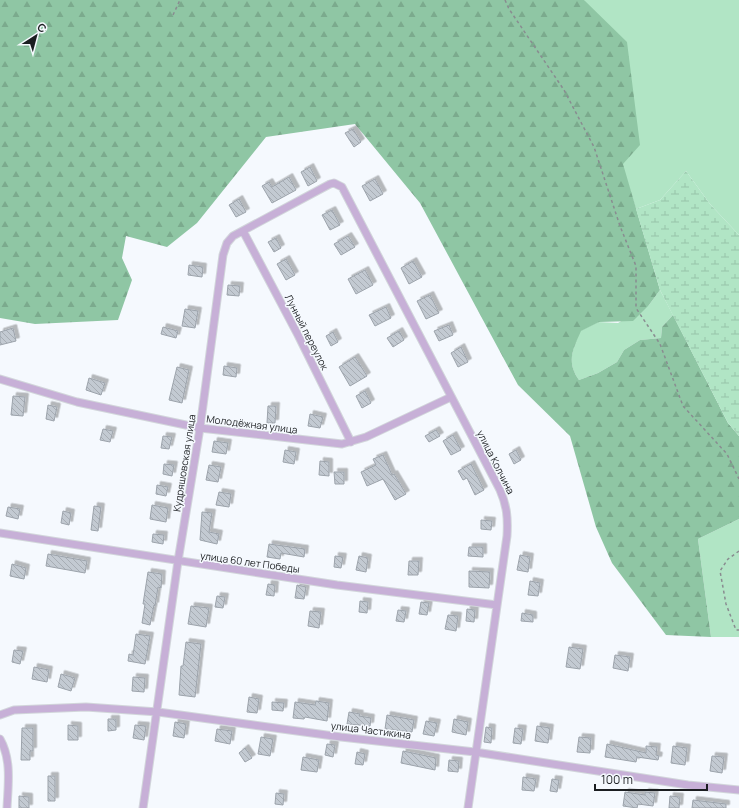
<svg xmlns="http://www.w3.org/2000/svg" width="739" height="808" font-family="Manrope,sans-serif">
	<defs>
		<pattern id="forest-firs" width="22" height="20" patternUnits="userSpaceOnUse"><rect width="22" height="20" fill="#8fc6a4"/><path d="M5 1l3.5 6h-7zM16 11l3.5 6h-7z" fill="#7baa8d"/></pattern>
		<pattern id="wetland-marsh" width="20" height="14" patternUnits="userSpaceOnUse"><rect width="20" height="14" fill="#b1e5c5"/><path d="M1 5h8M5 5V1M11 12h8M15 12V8" fill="none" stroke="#98c4a9"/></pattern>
		<pattern id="building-back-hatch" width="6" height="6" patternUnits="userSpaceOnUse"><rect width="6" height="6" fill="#c3cad2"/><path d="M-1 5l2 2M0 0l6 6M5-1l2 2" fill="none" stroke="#a7adb4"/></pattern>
		<filter id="shadow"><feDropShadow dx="3.5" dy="-3.5" stdDeviation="0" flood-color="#0004"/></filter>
	</defs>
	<rect width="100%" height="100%" fill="#f5f9fe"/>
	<path fill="#b1e5c5" d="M584 0H739V235L710 204 686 171 660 200 636 209 622 164Z
		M660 290 673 315 662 327 661 338 640 340 624 350 617 362 598 373 579 380C566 362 573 349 580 331L598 322 618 323 649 305Z
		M739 519V637H711L698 539Z"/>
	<path fill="url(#forest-firs)" d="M0 0H584L627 42 640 145 623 164 660 290 649 305 633 321 599 322 581 331C573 349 566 362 579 380L598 373 617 362 624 350 640 340 661 338 662 327 673 315 728 423 739 436V519L698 539 711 637 666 635 612 563 596 527 570 436 518 385 420 203 355 124 266 137 197 223 167 247 126 236 122 258 132 280 118 320 35 324 0 318Z"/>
	<path fill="url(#wetland-marsh)" d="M686 171 710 204 739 235V436L728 423 660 290 636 209 660 200Z"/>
	<path fill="url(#building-back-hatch)" stroke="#9ca3ab" filter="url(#shadow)" d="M353 129 361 142 354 147 345 133Z
		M310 167 317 181 308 186 301 172Z
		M289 177 296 190 272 203 262 186 269 182 272 187Z
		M375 179 383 194 370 201 362 186Z
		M239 199 246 212 236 217 229 205Z
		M332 210 340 225 330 230 322 215Z
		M348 236 355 247 341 255 334 244Z
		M276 238 281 248 274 252 268 242Z
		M286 259 295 275 286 280 277 264Z
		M413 261 422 277 409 284 401 268Z
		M189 265 203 267 202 277 188 275Z
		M365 270 373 285 356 294 348 279Z
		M228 285 240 286 239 296 227 295Z
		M430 295 439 313 426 319 417 301Z
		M386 307 391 318 375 326 369 315Z
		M185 309 198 311 195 328 182 326Z
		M449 325 453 335 439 341 434 331Z
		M163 327 178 331 176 338 161 334Z
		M13 328 16 341 0 345V332Z
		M399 331 404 340 393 347 387 338Z
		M333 332 338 342 331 346 326 336Z
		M461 347 468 362 458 367 451 353Z
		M355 357 367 376 350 386 339 367Z
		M224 366 237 368 236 377 223 375Z
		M177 367 189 370 182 403 169 400Z
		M89 378 105 383 101 395 86 390Z
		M365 391 371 403 362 408 356 396Z
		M13 396 25 397 23 416 11 415Z
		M48 405 57 407 54 421 46 419Z
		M268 406H276L275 423H267Z
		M310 414 323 417 320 428 308 426Z
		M103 429 113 431 110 442 100 440Z
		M436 430 440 436 429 442 425 436Z
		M453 435 461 450 451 455 443 441Z
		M163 436 172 437 169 449 161 448Z
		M214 441 228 443 226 454 212 452Z
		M285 450 296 452 294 464 283 462Z
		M516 450 521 460 514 464 509 454Z
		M383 455 392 475 394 474 406 494 395 500 383 479 367 486 361 472 376 465 373 459Z
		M320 461 329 462V476L319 475Z
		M164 464 174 465 172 476 163 474Z
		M471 464 484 490 475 495 467 478 463 480 458 471Z
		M209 465 221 467 218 482 206 480Z
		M334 472H344V484H335Z
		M157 485 168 487 166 496 156 494Z
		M219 492 231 494 229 507 216 505Z
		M152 505 168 508 166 522 150 519Z
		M94 506 101 507 98 531 91 530Z
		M8 507 20 509 18 519 6 516Z
		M63 511 71 513 69 525 61 523Z
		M202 512 212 513 209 532 219 534 217 544 200 540Z
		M481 520 492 521 491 530 481 529Z
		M153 534 164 535 163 544 152 542Z
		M269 544 305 549 304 557 281 553 280 559 267 557Z
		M469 547H483V557L468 556Z
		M48 554 87 561 85 573 46 566Z
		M520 555 530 557 528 572 517 570Z
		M335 556 343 557 341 568 334 567Z
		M359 556 368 558 366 572 356 570Z
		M409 561H419L418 575H408Z
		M12 564 26 568 24 579 10 576Z
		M469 571 490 572 489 588 469 587Z
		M148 572 162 574 161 588 158 587 155 606 154 605 150 625 142 623 145 604H143Z
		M530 581 540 583 538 596 528 595Z
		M268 584 275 585 274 596 266 595Z
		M297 585 306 587 304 599 295 598Z
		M217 596 225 597 223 608 215 607Z
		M360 601 368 602 367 613 359 612Z
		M421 602 429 603 427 615 419 614Z
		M191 606 209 608 206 627 188 624Z
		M467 609 475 610 474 622 466 621Z
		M398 610 406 611 404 622 396 621Z
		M310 611 321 612 319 628 308 626Z
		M522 613 533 615V622L521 621Z
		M448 615 458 616 456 631 445 629Z
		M136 634 150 636 145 664 128 661 129 654 133 655Z
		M186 642 201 644 195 697 179 695 181 666H183Z
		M569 647 583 649 580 669 566 667Z
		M14 650 23 651 20 664 12 662Z
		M615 655 630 657 628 671 613 668Z
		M34 667 49 670 47 682 32 679Z
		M61 674 75 678 71 691 58 687Z
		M133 677 145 678 144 692 132 691Z
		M249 697 259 699 257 713 247 712Z
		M316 701 329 703 327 721 305 717 304 719 293 718 295 702 315 705Z
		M272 702 284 703 283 711 272 710Z
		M349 712 360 714 359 716 371 718 370 726 347 724Z
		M387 715 414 720 412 732 385 729Z
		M108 719H116V730L108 731Z
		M454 719 468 722 466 735 452 732Z
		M426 721 437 723 434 736 423 734Z
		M175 722 186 724 184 738 173 736Z
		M68 725 78 726V740H68Z
		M135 725 146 726 144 740 133 738Z
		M537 726 550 728 548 743 535 741Z
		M486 727 492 728 491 743 484 742Z
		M22 728H33V751H30V760H21Z
		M515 728 523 729 521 744 513 743Z
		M217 729 232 731 230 744 215 741Z
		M261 737 273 739 270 756 258 754Z
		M579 737 591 738 590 753 577 752Z
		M327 744 335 745 333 757 325 755Z
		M607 744 646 753V746L657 747 656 755 659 756 658 760 637 757 636 762 605 757Z
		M673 746 687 748 685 765 671 763Z
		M245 748 252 758 245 762 239 753Z
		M403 751 436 758 435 770 401 763Z
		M357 752 365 754 363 765 355 764Z
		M712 756 724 757 722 773 710 771Z
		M303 757 319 760 317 772 301 770Z
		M449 760 459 761 458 772 448 771Z
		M48 776H55V801H48Z
		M523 777 536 779 534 791 522 790Z
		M552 779 559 780 557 792 550 791Z
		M625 792 645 795V792L655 793 653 806 638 804 637 808 623 806Z
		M276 793 284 794 283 805 275 804Z
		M19 796 29 797V808H19Z
		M670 796 680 797 679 808H669Z
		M693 800 726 804V808H692Z"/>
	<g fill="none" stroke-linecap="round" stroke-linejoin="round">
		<defs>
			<path id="minor" d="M243 231 298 335 351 442
				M0 379 77 402 200 428 342 444 366 437 451 397
				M0 533 337 585 497 605
				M0 715 14 710 86 707 158 712 341 737 475 752 688 785 739 790
				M0 739C12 760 8 785 7 808
				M143 808 178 561 200 428 223 255 227 243 233 236 330 184 334 183 342 187 500 490C507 506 508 518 507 536L468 808"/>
		</defs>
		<use href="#minor" stroke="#d2d6db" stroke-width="9"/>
		<path stroke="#898c90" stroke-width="1.5" stroke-dasharray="3 3" stroke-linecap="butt" d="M505 0 509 9 564 90 594 147 620 226 636 266V308L660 344 683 406 727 454 739 479
			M173 15 180 0
			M739 551 728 559 720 571 726 604 736 630H739"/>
		<use href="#minor" stroke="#c7b0d7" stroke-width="7"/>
	</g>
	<g text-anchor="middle" stroke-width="3" stroke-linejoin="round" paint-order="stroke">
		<g font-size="10" fill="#1b1e21" stroke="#f5f9fe">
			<text transform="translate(307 332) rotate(63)" y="4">Лунный переулок</text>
			<text transform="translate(252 424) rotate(7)" y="4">Молодёжная улица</text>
			<text transform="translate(496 462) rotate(63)" y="4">улица Колчина</text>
			<text transform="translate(184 463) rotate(-81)" y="4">Кудряшовская улица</text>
			<text transform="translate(250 562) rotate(8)" y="4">улица 60 лет Победы</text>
			<text transform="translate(371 730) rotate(7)" y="4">улица Частикина</text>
		</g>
	</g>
	<g transform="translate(36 36) rotate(36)" stroke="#f5f9fe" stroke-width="3" paint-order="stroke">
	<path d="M0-3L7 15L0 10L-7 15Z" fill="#1b1e21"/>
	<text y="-6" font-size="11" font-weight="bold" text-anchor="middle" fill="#1b1e21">С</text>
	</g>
	<path d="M595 784v6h112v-6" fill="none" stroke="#1b1e21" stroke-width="2"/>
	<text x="601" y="784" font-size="12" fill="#1b1e21" stroke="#f5f9fe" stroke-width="3" paint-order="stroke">100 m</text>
</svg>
